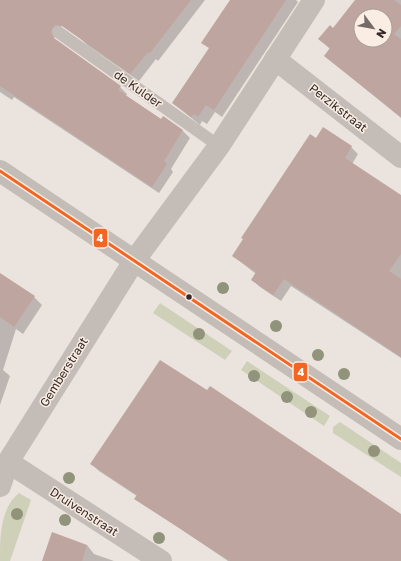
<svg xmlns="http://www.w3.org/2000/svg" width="401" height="561" font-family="'Golos Text',sans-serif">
	<rect width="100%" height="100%" fill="#ebe3de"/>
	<path fill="#ced0b8" d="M160 303 232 351 225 360 153 313Z
		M247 361 330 416 324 426 241 370Z
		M340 422 401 463V477L333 433V427Z
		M19 493 31 500 10 561H0C0 538 0 508 19 493Z"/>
	<path fill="#0003" fill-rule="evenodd" d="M0 0H79L24 83 120 87 127 94 126 96 162 120 164 117 183 131 190 138 171 169 173 172 159 193 14 97 12 100 0 92Z
		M109 0H205L158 61 156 59 139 81 87 45 79 37Z
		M242 0H296L298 2 222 117 215 112 207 124 202 121 200 125 173 103Z
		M357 0H401V118L325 56 330 49 319 39 334 29ZM361 16H385V40H361Z
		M316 139 351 147 358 154 352 164 401 196V358L291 286 281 301 260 287 252 280 256 274 233 256Z
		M0 274 34 297 42 305 23 334 16 329 3 370 10 376 0 405Z
		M92 464 401 516V561H228L185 532 158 510 99 471Z
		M87 545 94 554 114 561H43Z"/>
	<path fill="#bfa59f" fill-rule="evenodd" d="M0 0H191L150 53 148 52 130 74 62 26 55 25 51 31 54 38 121 86 118 90 161 119 163 116 183 130 164 161 167 164 152 187 0 86Z
		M230 0H286L214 110 206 105 198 117 194 114 191 117 172 103 209 48 201 43Z
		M355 0H394L401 5V26L394 34 401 39V117L324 56 330 48 318 39 330 25 333 28ZM361 16H385V40H361Z
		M323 127 352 146 345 158 401 195V254L389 271 401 279V357L284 279 273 295 251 280 256 272 232 256 243 239 241 238 310 134 316 138Z
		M0 273 35 296 14 327 0 317Z
		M160 360 207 390 210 386 401 514V561H230L134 499 137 495 90 464Z
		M52 532 87 545 82 561H42Z"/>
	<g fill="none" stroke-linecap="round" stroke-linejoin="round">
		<path stroke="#c4bcb7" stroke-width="12" d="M58 32 219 146"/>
		<path stroke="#c4bcb7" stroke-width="22" d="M275 59 401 157
			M8 462 161 561
			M0 486 8 462 134 261 219 146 314 0"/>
		<path stroke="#c4bcb7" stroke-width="22" d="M0 171 401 439"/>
		<defs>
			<path id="bus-1" d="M0 171 401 439"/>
		</defs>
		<use href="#bus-1" stroke="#f9ede4" stroke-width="6"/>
		<use href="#bus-1" stroke="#f26522" stroke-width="3"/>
	</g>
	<g fill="#91937a">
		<circle cx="223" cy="288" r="6"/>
		<circle cx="276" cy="326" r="6"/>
		<circle cx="199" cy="334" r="6"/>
		<circle cx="318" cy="355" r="6"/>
		<circle cx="344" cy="374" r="6"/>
		<circle cx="254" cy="376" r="6"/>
		<circle cx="287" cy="397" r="6"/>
		<circle cx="311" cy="412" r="6"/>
		<circle cx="374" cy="451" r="6"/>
		<circle cx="69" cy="478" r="6"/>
		<circle cx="17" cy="514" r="6"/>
		<circle cx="65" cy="520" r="6"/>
		<circle cx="159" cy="538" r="6"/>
	</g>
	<circle fill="#342926" stroke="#f9ede4" stroke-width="1.5" cx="189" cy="297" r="3.5"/>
	<g text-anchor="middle" stroke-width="3" stroke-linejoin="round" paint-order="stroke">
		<g font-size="12" fill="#342926" stroke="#f9ede4">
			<text transform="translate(138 89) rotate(35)" y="4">de Kulder</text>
			<text transform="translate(338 108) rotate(38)" y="4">Perzikstraat</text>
			<text transform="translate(64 372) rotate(-58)" y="4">Gemberstraat</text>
			<text transform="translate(84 512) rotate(33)" y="4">Druivenstraat</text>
		</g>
	</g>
	<g stroke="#f9ede4" stroke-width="1.5">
		<rect x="93" y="228" width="15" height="20" rx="4" fill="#f26522"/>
		<rect x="293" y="362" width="15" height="20" rx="4" fill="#f26522"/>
	</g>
	<g font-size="11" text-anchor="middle" font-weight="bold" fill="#fff">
		<text x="100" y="242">4</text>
		<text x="301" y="376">4</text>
	</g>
	<g transform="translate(373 28) rotate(122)"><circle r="19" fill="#f9ede4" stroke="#aa9f98"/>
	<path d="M0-3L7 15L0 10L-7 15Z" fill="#746a66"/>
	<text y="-6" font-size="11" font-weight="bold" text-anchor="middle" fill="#342926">N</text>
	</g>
</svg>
